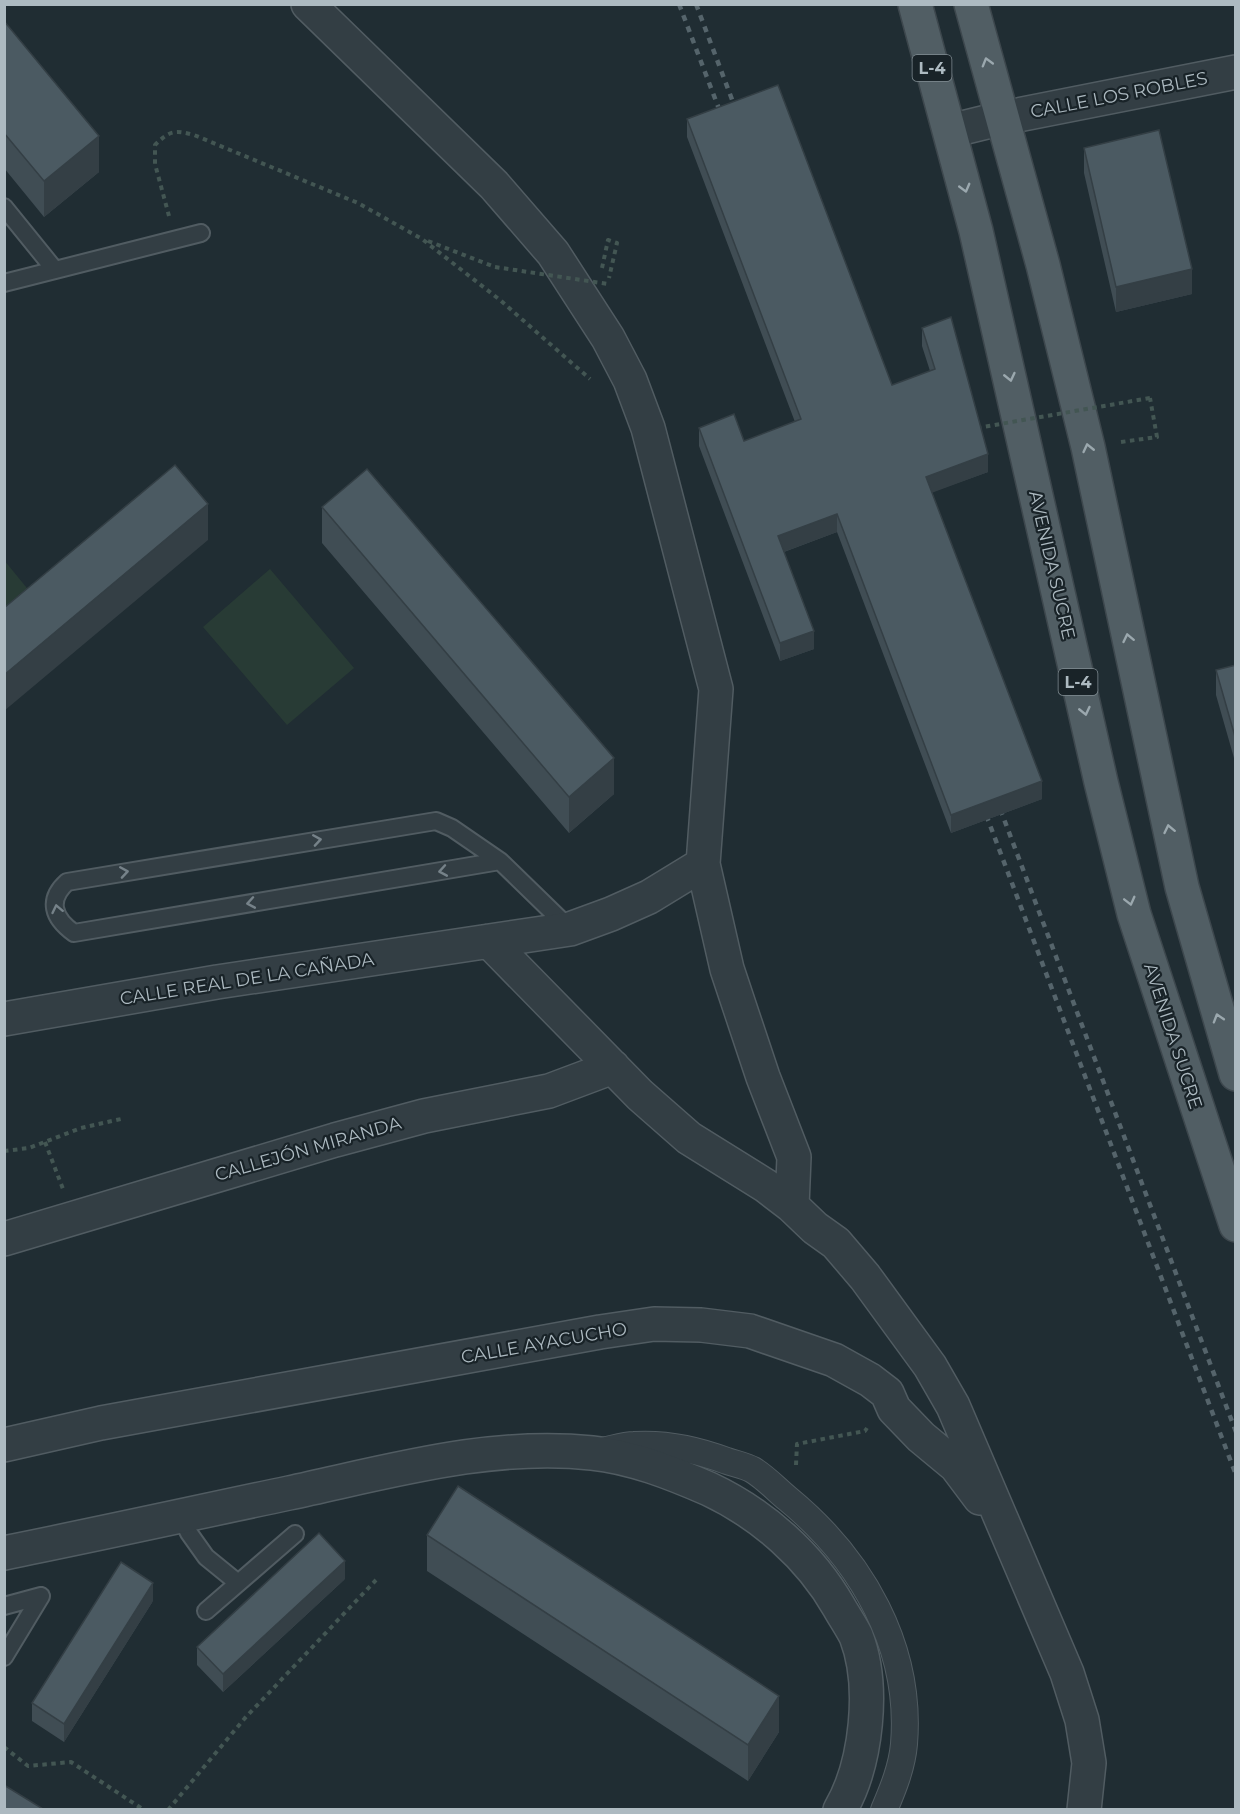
<svg xmlns="http://www.w3.org/2000/svg" width="1240" height="1814" font-family="Montserrat,sans-serif">
	<rect width="100%" height="100%" fill="#202d33"/>
	<path fill="#283b35" d="M4 560 40 604 4 633Z
		M270 569 354 668 287 725 203 627Z"/>
	<g fill="none" stroke-linecap="round" stroke-linejoin="round">
		<defs>
			<path id="service" d="M4 207 55 270
				M4 283 201 233
				M500 861 74 933C53 918 47 900 67 882L436 821 452 828 500 861 570 929
				M180 1515 189 1533 206 1557 238 1583
				M4 1606 41 1596
				M206 1611 295 1534
				M4 1657 41 1596"/>
			<path id="pedestrian" d="M602 1451C613 1449 623 1445 634 1445 665 1443 698 1450 727 1461 736 1464 746 1466 753 1470 766 1478 777 1490 788 1499 862 1560 912 1647 904 1744 902 1767 893 1789 884 1810"/>
			<path id="minor" d="M308 4 494 185 553 253 608 338 630 380 648 428 716 689 703 864 727 969 763 1077 794 1157 792 1206 815 1228 836 1243 865 1277 930 1366 953 1406 1067 1673 1082 1720 1089 1763 1084 1810
				M950 131 1003 118 1236 72
				M489 941 640 1095 689 1138 766 1186 792 1206
				M4 1019 217 982 570 929 611 914 649 897 703 864
				M4 1239 335 1140 424 1116 549 1091 613 1067
				M4 1445 101 1423 600 1332 654 1324 701 1325 750 1331 834 1360 870 1380 887 1393 894 1409 921 1437 956 1466 980 1498
				M4 1553C99 1534 194 1513 289 1493 388 1472 490 1442 592 1453 632 1457 672 1473 709 1489 762 1514 810 1556 839 1607 844 1616 851 1626 856 1636 875 1685 867 1764 840 1810"/>
			<path id="primary" d="M915 4 976 231 1101 782 1134 914 1236 1225
				M971 4 1043 265 1088 447 1182 887 1236 1074"/>
		</defs>
		<use href="#service" stroke="#515c62" stroke-width="20"/>
		<use href="#pedestrian" stroke="#515c62" stroke-width="28"/>
		<use href="#minor" stroke="#515c62" stroke-width="36"/>
		<use href="#primary" stroke="#3d474d" stroke-width="36"/>
		<path stroke="#435653" stroke-width="4" stroke-dasharray="4.5 4.5" stroke-linecap="butt" d="M169 216 155 164V145C170 130 175 130 194 135L358 203 422 239 500 300 590 379
			M428 241 495 267
			M602 268 608 240 617 243 609 278
			M1121 442 1157 437 1150 398
			M45 1142 63 1189
			M4 1151 29 1148 81 1128 121 1119
			M796 1465 797 1444 865 1431 867 1428
			M4 1747 28 1766 71 1762 144 1810
			M168 1810 245 1718 376 1580"/>
		<use href="#service" stroke="#333e44" stroke-width="16"/>
		<use href="#pedestrian" stroke="#333e44" stroke-width="26"/>
		<use href="#minor" stroke="#333e44" stroke-width="33"/>
		<use href="#primary" stroke="#515e64" stroke-width="33"/>
		<path stroke="#55646b" stroke-width="4.5" stroke-dasharray="6 6" stroke-linecap="butt" d="M679 4 724 122
			M696 4 739 118
			M996 798 1236 1432
			M982 804 1236 1475"/>
		<path stroke="#435653" stroke-width="4" stroke-dasharray="4.5 4.5" stroke-linecap="butt" d="M495 267 608 284
			M977 428 1150 398"/>
	</g>
	<path fill="#404d54" d="M4 21 99 172 44 217 4 168Z
		M687 119 892 385 930 371 922 346V328L988 472 932 492 1042 799 951 833 837 532 784 552 814 649 780 661 699 446V428L744 441 795 422 687 137Z
		M1084 148 1192 294 1116 312 1084 173Z
		M322 507 614 794 569 833 322 543Z
		M1236 665V765L1216 695V670Z
		M427 1535 779 1732 748 1781 427 1571Z
		M345 1579 223 1692 197 1665V1647Z
		M153 1601 64 1742 32 1721V1703Z"/>
	<path fill="#343f45" d="M99 136V172L44 217V181Z
		M1192 269V294L1116 312V287Z
		M988 454V472L926 495V477Z
		M208 504V540L4 711V675Z
		M837 514V532L778 554V536Z
		M814 631V649L780 661V643Z
		M614 758V794L569 833V797Z
		M1042 781V799L951 833V815Z
		M345 1561V1579L223 1692V1674Z
		M153 1583V1601L64 1742V1724Z
		M779 1696V1732L748 1781V1745Z"/>
	<path fill="#4b5a62" stroke="#343f45" stroke-width="1.5" d="M4 21 99 136 44 181 4 133Z
		M778 85 892 385 935 369 922 328 951 317 988 454 926 477 1042 781 951 815 837 514 778 536 814 631 780 643 699 428 734 414 744 441 801 419 687 119Z
		M1159 130 1192 269 1116 287 1084 148Z
		M175 465 208 504 4 675V608Z
		M367 469 614 758 569 797 322 507Z
		M1236 665V740L1216 670Z
		M458 1486 779 1696 748 1745 427 1535Z
		M319 1533 345 1561 223 1674 197 1647Z
		M121 1562 153 1583 64 1724 32 1703Z
		M4 1785 43 1809H4Z"/>
	<defs><path id="oneway-chevron" d="M-2-3.5L2.5 0L-2 3.5" fill="none" stroke-width="1.6" stroke-linecap="round" stroke-linejoin="round" transform="scale(1.5)"/></defs>
	<g stroke="#9ba8ae">
		<use href="#oneway-chevron" transform="translate(987 62) rotate(-106)"/>
		<use href="#oneway-chevron" transform="translate(965 188) rotate(75)"/>
		<use href="#oneway-chevron" transform="translate(1010 377) rotate(77)"/>
		<use href="#oneway-chevron" transform="translate(1088 448) rotate(-103)"/>
		<use href="#oneway-chevron" transform="translate(1128 638) rotate(-102)"/>
		<use href="#oneway-chevron" transform="translate(1085 711) rotate(77)"/>
		<use href="#oneway-chevron" transform="translate(1169 829) rotate(-102)"/>
		<use href="#oneway-chevron" transform="translate(1130 901) rotate(76)"/>
		<use href="#oneway-chevron" transform="translate(1218 1018) rotate(-107)"/>
	</g>
	<g stroke="#768289">
		<use href="#oneway-chevron" transform="translate(317 840) rotate(-9)"/>
		<use href="#oneway-chevron" transform="translate(443 871) rotate(170)"/>
		<use href="#oneway-chevron" transform="translate(124 872) rotate(-9)"/>
		<use href="#oneway-chevron" transform="translate(251 903) rotate(170)"/>
		<use href="#oneway-chevron" transform="translate(57 909) rotate(-102)"/>
	</g>
	<g text-anchor="middle" stroke-width="4.5" stroke-linejoin="round" paint-order="stroke">
		<g fill="#192328" stroke="#818d93" stroke-width="1.5">
			<rect x="912.5" y="55" width="39" height="26" rx="4.5"/>
			<rect x="1058.5" y="669" width="39" height="26" rx="4.5"/>
		</g>
		<g font-size="16" font-weight="bold" fill="#adbac1">
			<text x="932" y="74">L-4</text>
			<text x="1078" y="688">L-4</text>
		</g>
		<g font-size="18" fill="#adbac1" stroke="#192328">
			<text transform="translate(1119 95) rotate(-11)" y="6">CALLE LOS ROBLES</text>
			<text transform="translate(1052 565) rotate(77)" y="6">AVENIDA SUCRE</text>
			<text transform="translate(247 979) rotate(-9)" y="6">CALLE REAL DE LA CAÑADA</text>
			<text transform="translate(1173 1036) rotate(72)" y="6">AVENIDA SUCRE</text>
			<text transform="translate(308 1149) rotate(-16)" y="6">CALLEJÓN MIRANDA</text>
			<text transform="translate(544 1343) rotate(-10)" y="6">CALLE AYACUCHO</text>
		</g>
	</g>
	<rect width="1240" height="1814" fill="none" stroke="#adbac1" stroke-width="12"/>
</svg>
